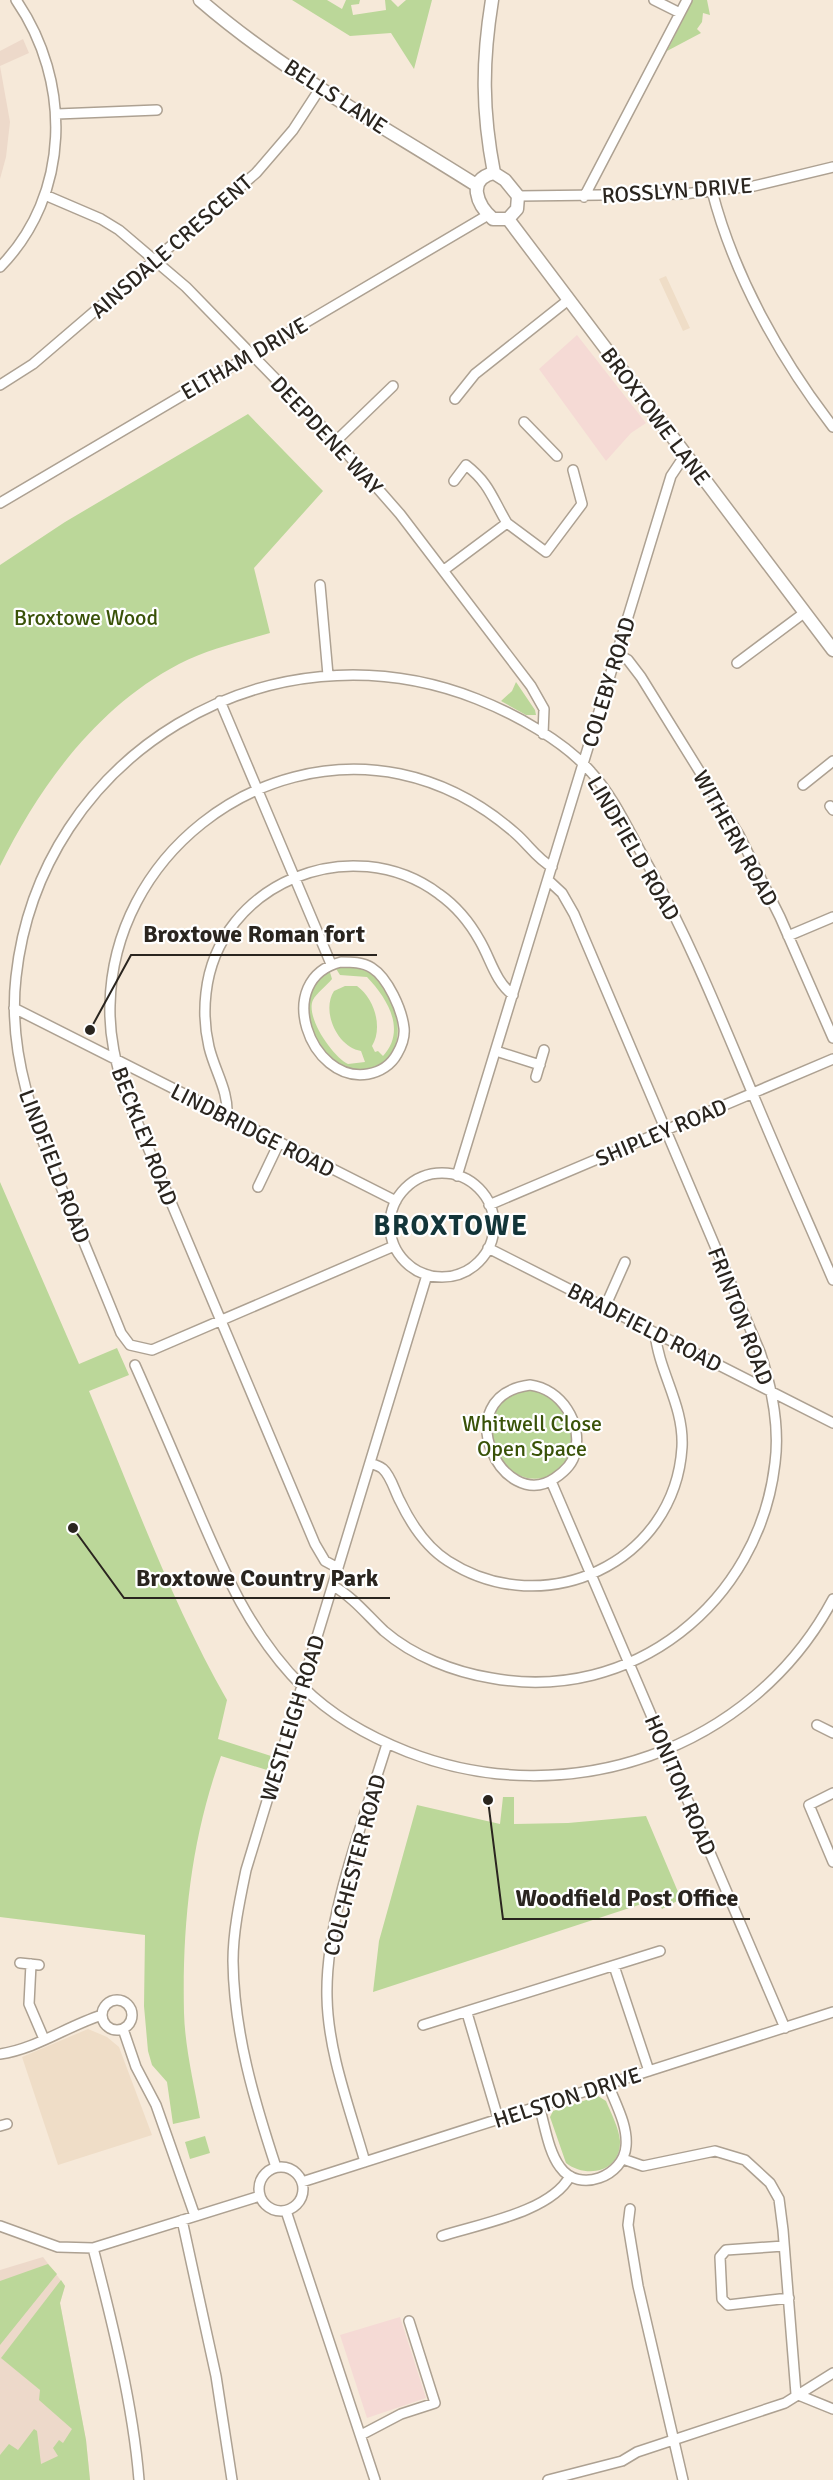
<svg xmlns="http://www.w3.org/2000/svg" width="833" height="2480" font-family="Signika,sans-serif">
	<rect width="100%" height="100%" fill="#f6e9d9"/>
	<path fill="#f5dad5" d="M577 335 646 423 631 433 606 461 539 369Z
		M400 2317 426 2398 367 2418 340 2335Z"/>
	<path fill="#efddc7" d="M666 276 690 328 683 331 659 279Z
		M88 2029 107 2037 119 2047 152 2135 58 2165 22 2057Z"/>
	<path fill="#edd9ca" d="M23 39 29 53 0 66 10 122 6 157 0 179V51Z
		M43 2257 65 2286 60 2303 86 2440 90 2480H0V2270Z"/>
	<path fill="#bbd799" d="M292 0H327L342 9 346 0H360L359 4 351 5 353 15 386 10 385 0H391L398 7 406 0H432L414 69 391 33 350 36Z
		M693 0H707L710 15 703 13 702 22 697 29 701 33 667 51Z
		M248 414 323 491 254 568 270 633C240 642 208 649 179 664 97 707 40 785 0 866V565L65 522Z
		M516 682 535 710 536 715H526L501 701 512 691Z
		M341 965C369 969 377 973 390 999 422 1068 347 1099 317 1039 313 1031 309 1022 308 1013 307 1003 311 991 313 981L329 969 332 979C327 985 316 994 313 1000 305 1017 333 1057 348 1064L365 1062 361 1051C337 1047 321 1011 334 991L345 986H357C375 999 383 1028 372 1046L375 1052 378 1051 383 1056C407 1030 387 998 367 977L340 975 335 967Z
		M0 1182 79 1364 117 1348 129 1375 89 1391C133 1495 171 1602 227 1700L218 1739 271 1756 267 1770 221 1756C191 1839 182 1925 184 2013 185 2048 194 2084 200 2118L173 2124 167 2082 152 2065 148 2051 144 2006 145 1935 0 1917Z
		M527 1389C558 1393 578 1422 570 1453 568 1463 559 1472 549 1476 503 1494 467 1419 509 1395 514 1392 522 1391 527 1389Z
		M503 1797H514V1824L568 1823 646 1816 681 1899 662 1909 657 1899 373 1992 379 1941 417 1805 500 1824Z
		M598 2096 606 2101C611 2113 619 2128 620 2141 621 2172 587 2179 566 2163L550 2117 553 2111Z
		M205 2136 210 2153 190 2159 185 2142Z
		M48 2264 57 2274 0 2345V2281Z
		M61 2280 65 2286 60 2303 86 2440 90 2480H0V2455L9 2444 18 2450 34 2429 37 2431 41 2464 58 2456 53 2448 59 2440 63 2443 72 2429 39 2400 40 2390 1 2358Z"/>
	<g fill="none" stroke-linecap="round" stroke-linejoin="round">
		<defs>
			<path id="minor" d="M654 0 680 13
				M57 114 157 110
				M712 191C734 276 780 358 833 427
				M45 195 101 219 119 230 186 287 336 441 400 514 531 686 544 709 543 734
				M518 196 683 194 754 186 833 167
				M584 197 687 0
				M0 267C71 195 72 81 16 0
				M0 385 33 364 256 173 293 130 321 87
				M455 399 475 374 567 301
				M524 422 557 456
				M336 441 393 386
				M454 481 466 465C490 484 492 498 507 523
				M0 503 488 215
				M444 570 507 523 546 552 582 504 573 470
				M320 585 328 675
				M616 653 628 660 641 677 739 835 780 917 833 1038
				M737 663 804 613
				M220 701 331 964
				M803 785 833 761
				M830 806 833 810
				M788 936 833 917
				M341 962C351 962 363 962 372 968 388 978 402 1010 404 1028 405 1037 401 1047 397 1054 391 1065 380 1072 368 1074 310 1084 272 979 341 962Z
				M14 1008 396 1201
				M496 1051 540 1065
				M536 1077 544 1050
				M227 1117C229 1091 215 1072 209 1047 205 1030 204 1010 206 993 218 883 352 829 439 894 456 906 470 923 480 941 491 960 495 981 513 995
				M390 1225a52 52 0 1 1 104 0a52 52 0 1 1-104 0Z
				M457 1176 671 476 685 455
				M258 1187 279 1143
				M489 1205 833 1059
				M394 1246 152 1350 130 1345 121 1333C103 1288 84 1243 66 1199 36 1126 7 1057 16 977 40 755 269 617 477 699 515 714 564 741 591 772 615 798 631 836 649 867 689 939 720 1016 752 1092 778 1155 806 1217 833 1280
				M488 1248 833 1423
				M605 1307 625 1262
				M135 1365C156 1412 176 1459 196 1506 224 1572 251 1636 303 1687 332 1716 370 1737 408 1752 567 1814 752 1751 833 1599
				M530 1385C561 1389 583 1423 575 1453 573 1463 564 1472 555 1478 502 1515 446 1396 530 1385Z
				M371 1463C374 1465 380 1466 383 1469 391 1476 395 1492 400 1501 411 1524 426 1547 448 1561 544 1623 675 1563 682 1447 684 1405 659 1373 655 1333
				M551 1481 785 2028
				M338 1568 325 1561 315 1544 125 1093C116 1064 109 1036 110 1005 113 857 256 745 400 774 443 783 482 804 515 833 528 844 537 859 552 867
				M333 1586C352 1596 368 1616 384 1631 413 1656 454 1672 491 1678 632 1704 759 1603 775 1463 780 1425 772 1388 760 1352L574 914 562 893 548 880
				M817 1725 833 1733
				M833 1793 809 1805 833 1862
				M20 1963 39 1965
				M31 1964 29 2004 44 2039
				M614 1966 649 2071
				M102 2015a15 15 0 1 1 30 0a15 15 0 1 1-30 0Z
				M467 2013 498 2118
				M423 2025 660 1951
				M123 2029 136 2067 156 2105 195 2216
				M0 2054C36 2049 67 2026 102 2015
				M539 2106C545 2125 548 2151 560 2167 579 2194 624 2176 626 2146 628 2125 615 2103 608 2084
				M0 2126 7 2124
				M623 2159 643 2166 715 2151 745 2160 770 2183 779 2199 783 2230 796 2394
				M365 2162C350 2109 328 2053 327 1997 325 1919 364 1819 387 1744
				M259 2189a22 22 0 1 1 44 0a22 22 0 1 1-44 0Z
				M276 2167C254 2100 234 2033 233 1961 233 1931 240 1899 246 1870L427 1275
				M302 2182 833 2012
				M630 2209 628 2225 638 2286 683 2480
				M286 2211 375 2480
				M182 2220 216 2376 232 2480
				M0 2226 58 2247 93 2248 260 2196
				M442 2236C479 2224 551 2212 570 2176
				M784 2246 726 2250 720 2257 722 2299 728 2305 789 2298
				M93 2248C112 2321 133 2405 139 2480
				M796 2394 833 2409
				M361 2435 401 2414 435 2403 409 2321
				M548 2480 622 2461 637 2452 785 2403 833 2373"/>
			<path id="secondary" d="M200 0C283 72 383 126 476 185
				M492 0C482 62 482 111 494 173
				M494 173 505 180 518 196 517 209 508 219H493C477 205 466 179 494 173Z
				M508 219 833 650"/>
		</defs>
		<use href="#minor" stroke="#ada192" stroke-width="12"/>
		<use href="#secondary" stroke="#ada192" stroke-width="15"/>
		<use href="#minor" stroke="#fff" stroke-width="9"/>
		<use href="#secondary" stroke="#fff" stroke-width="12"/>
	</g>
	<g text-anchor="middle" stroke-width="4.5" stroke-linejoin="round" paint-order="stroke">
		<g font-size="22" fill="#2a251f" stroke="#fff">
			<text transform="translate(336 96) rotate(33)" y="8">BELLS LANE</text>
			<text transform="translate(677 190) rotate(-4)" y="8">ROSSLYN DRIVE</text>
			<text transform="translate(171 246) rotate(-41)" y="8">AINSDALE CRESCENT</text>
			<text transform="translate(244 358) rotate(-30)" y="8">ELTHAM DRIVE</text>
			<text transform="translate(656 416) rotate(53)" y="8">BROXTOWE LANE</text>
			<text transform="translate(327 435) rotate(47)" y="8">DEEPDENE WAY</text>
			<text transform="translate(608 682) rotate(-73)" y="8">COLEBY ROAD</text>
			<text transform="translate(736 838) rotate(61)" y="8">WITHERN ROAD</text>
			<text transform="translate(634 848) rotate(60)" y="8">LINDFIELD ROAD</text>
			<text transform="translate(253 1130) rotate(27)" y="8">LINDBRIDGE ROAD</text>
			<text transform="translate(661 1132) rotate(-23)" y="8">SHIPLEY ROAD</text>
			<text transform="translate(145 1136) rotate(69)" y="8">BECKLEY ROAD</text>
			<text transform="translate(55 1166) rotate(69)" y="8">LINDFIELD ROAD</text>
			<text transform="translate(741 1316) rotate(69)" y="8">FRINTON ROAD</text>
			<text transform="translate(645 1327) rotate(27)" y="8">BRADFIELD ROAD</text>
			<text transform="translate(292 1718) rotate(-73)" y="8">WESTLEIGH ROAD</text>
			<text transform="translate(681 1785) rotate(67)" y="8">HONITON ROAD</text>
			<text transform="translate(354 1865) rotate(-75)" y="8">COLCHESTER ROAD</text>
			<text transform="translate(567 2097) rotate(-18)" y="8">HELSTON DRIVE</text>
		</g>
		<g font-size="22" fill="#395208" stroke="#fff">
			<text x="86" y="625">Broxtowe Wood</text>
			<text x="532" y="1431">Whitwell Close<tspan x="532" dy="25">Open Space</tspan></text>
		</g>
		<g font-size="28" font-weight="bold" letter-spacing="1.5" fill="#133539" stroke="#fff">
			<text x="451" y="1235">BROXTOWE</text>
		</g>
	</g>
	<path fill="none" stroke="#2a251f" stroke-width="2" d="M90 1030L131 955H377M73 1528L124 1598H390M488 1800L503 1919H750"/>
	<g fill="#2a251f" stroke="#fff" stroke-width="2">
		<circle cx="90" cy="1030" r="6"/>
		<circle cx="73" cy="1528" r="6"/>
		<circle cx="488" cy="1800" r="6"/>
	</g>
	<g font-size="24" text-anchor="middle" font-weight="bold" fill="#2a251f" stroke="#fff" stroke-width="4.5" stroke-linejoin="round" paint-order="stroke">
		<text x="254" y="942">Broxtowe Roman fort</text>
		<text x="257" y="1586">Broxtowe Country Park</text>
		<text x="627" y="1906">Woodfield Post Office</text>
	</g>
</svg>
